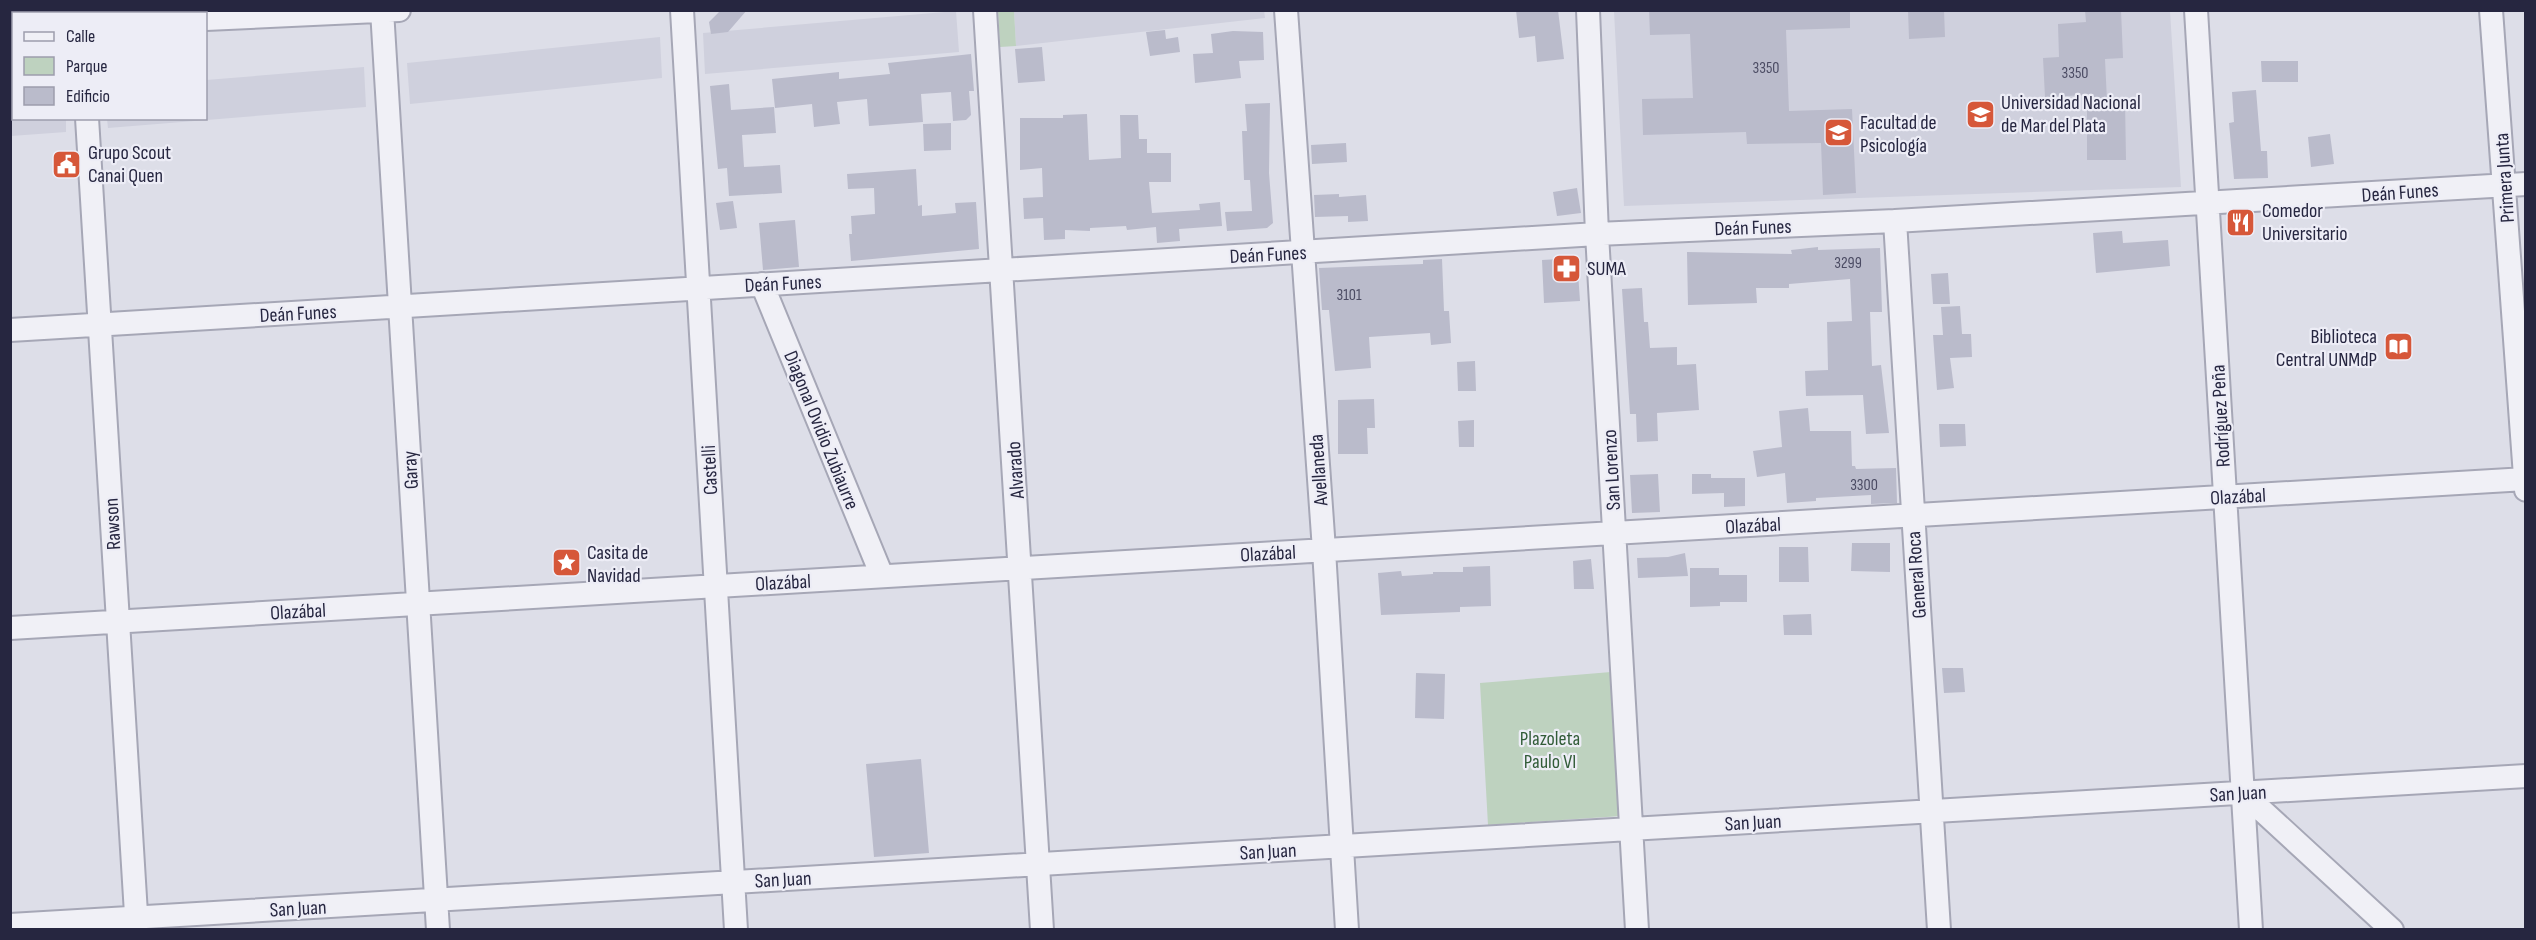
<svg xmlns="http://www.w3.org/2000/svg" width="2536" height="940" font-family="'Sofia Sans Condensed',sans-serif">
	<rect width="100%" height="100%" fill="#dddee8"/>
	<path fill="#cfd0dd" d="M1264 10 1265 18 1016 46 1014 11Z
		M956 11 959 52 705 74 703 33Z
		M1614 11H2170L2181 187 1624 206Z
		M660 37 662 78 410 104 407 63Z
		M364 67 366 107 108 128 107 119 206 118V80Z
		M11 95H13L14 118 66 119V132L11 136Z"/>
	<path fill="#bed2bf" d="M998 11H1014L1016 46 1000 47Z
		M1611 672 1621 816 1488 825 1480 683Z"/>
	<path fill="#babbcb" d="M747 10 728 32 711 34 709 22 719 12Z
		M1516 10H1558L1564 59 1537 62 1535 36 1519 38Z
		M1649 10H1850V28L1786 30 1789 111 1852 109 1856 193 1823 195 1821 143 1747 144 1746 132 1643 135 1642 99 1693 98 1690 34 1650 35Z
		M1908 10H1944L1945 37 1909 39Z
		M2085 10H2121L2123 58 2105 59 2107 101 2125 100 2126 160H2087V95L2045 97 2043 58 2059 57 2058 24 2086 22Z
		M1165 30 1166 39 1178 37 1180 52 1150 56 1146 32Z
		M1233 31 1263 32 1264 60 1239 61 1241 78 1195 83 1193 54 1213 53 1211 34Z
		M1042 47 1045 81 1018 83 1015 49Z
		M971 54 974 91H969L971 115 966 120 953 121 951 92 921 94 923 122 869 126 867 99 837 102 840 124 814 127 812 104 775 108 772 79 839 72V79L890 74 888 63Z
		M2261 61H2298V82H2262Z
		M729 84 731 110 774 107 776 133 742 135 744 167 780 165 782 193 729 196 727 168 718 169 710 86Z
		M2256 90 2261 151H2267L2268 178 2234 179 2229 123 2234 122 2232 92Z
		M1270 103 1269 173 1273 223 1267 228 1227 231 1225 212 1252 211 1250 180H1244L1242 131H1247L1245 104Z
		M1087 114 1089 160 1121 158 1120 115H1138L1139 139H1147V153H1171V182H1149L1152 213 1200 210 1199 204 1220 202 1222 226 1179 229 1180 241 1157 243 1156 227 1127 230 1126 226 1090 228V231L1065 230V239L1044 240 1043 218 1024 219 1023 198 1043 197 1042 168 1020 170V118H1063V115Z
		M951 123V150L924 151 923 124Z
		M2330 134 2334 164 2311 167 2308 137Z
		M1346 143 1347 162 1312 164 1311 145Z
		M916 169 918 206 922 205V216L956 213 955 203 976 202 979 249 851 261 849 234H852L851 216 875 214 874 188 848 189 847 174Z
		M1577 188 1581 213 1557 216 1553 192Z
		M1339 194V197L1366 195 1368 221 1348 222V216L1315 217 1314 195Z
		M733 201 737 228 720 230 716 203Z
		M795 220 799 267 763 270 759 223Z
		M2122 231 2123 243 2168 240 2170 266 2096 273 2093 233Z
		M1818 247V250L1880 248 1882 312H1870L1872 366 1881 365 1889 433 1866 434 1863 395 1806 396 1805 371 1828 370 1827 322 1852 321 1850 279 1789 284V288H1756L1757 303 1688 305 1687 252 1792 254 1791 250Z
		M1577 258 1580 301 1544 303 1542 260Z
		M1442 259 1444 311H1449L1451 343 1431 345 1430 333 1369 337 1371 368 1335 371 1329 310H1322L1319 268 1423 264V260Z
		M1948 273 1950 304H1933L1931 274Z
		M1642 288 1644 322H1648L1650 348 1677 347V365L1696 364 1699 410 1657 413 1658 441 1637 442 1636 414H1630L1622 289Z
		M1960 306 1962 334H1971L1972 357 1950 358 1954 388 1937 390 1933 335H1943L1941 307Z
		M1475 361 1476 391H1458L1457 362Z
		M1374 399 1375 428H1367L1368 454H1338V400Z
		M1808 408 1810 431H1851L1852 466H1855L1856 469 1896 468 1897 503 1871 504V495L1816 498V501L1787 503 1785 473 1757 477 1753 451 1782 447 1779 411Z
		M1474 420V447H1459L1458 421Z
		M1939 424H1965L1966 446 1940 447Z
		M1658 474 1660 512 1632 513 1630 475Z
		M1692 474H1711V478H1745V506L1724 507V493L1692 494Z
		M1852 543H1890V572L1851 571Z
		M1779 547H1808L1809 582H1779Z
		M1685 553 1688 576 1638 578 1637 558 1668 557Z
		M1591 559 1594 589H1574L1573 561Z
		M1490 566 1491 606 1460 607V612L1381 615 1378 573 1401 571 1402 576 1433 574V572H1463V567Z
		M1690 568H1719V575H1747V602H1720V606L1690 607Z
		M1811 614 1812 635H1784L1783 615Z
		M1942 668H1963L1965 692 1944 693Z
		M1416 673 1445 674 1444 719 1415 718Z
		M921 759 929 853 874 857 866 764Z"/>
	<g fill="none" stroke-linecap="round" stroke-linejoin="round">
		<defs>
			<path id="minor" d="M80 10V14
				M382 10 438 930
				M682 10 736 930
				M985 10 1042 930
				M1286 10 1324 550 1347 930
				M1588 10 1597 234 1637 930
				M2196 10 2251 930
				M2491 10 2526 490
				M206 19 399 10
				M10 28H14
				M87 118 137 930
				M1895 221 1939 930
				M762 284 882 576
				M10 330 1597 234 1895 221 2526 184
				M10 628 2526 479
				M2243 793 2392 930
				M10 925 2526 776"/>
		</defs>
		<use href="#minor" stroke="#a6a7b6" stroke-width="26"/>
		<use href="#minor" stroke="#f0f0f6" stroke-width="22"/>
	</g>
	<defs>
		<symbol id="university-square" viewBox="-11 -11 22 22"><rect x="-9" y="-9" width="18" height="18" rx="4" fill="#d65739" stroke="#ededf6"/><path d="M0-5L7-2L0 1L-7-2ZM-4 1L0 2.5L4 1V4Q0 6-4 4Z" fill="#fff"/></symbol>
		<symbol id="civic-square" viewBox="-11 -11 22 22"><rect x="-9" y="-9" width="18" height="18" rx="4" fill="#d65739" stroke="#ededf6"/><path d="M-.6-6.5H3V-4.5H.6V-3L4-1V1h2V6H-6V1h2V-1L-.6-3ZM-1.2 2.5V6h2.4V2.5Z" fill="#fff"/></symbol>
		<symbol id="restaurant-square" viewBox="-11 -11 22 22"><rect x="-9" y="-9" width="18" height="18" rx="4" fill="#d65739" stroke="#ededf6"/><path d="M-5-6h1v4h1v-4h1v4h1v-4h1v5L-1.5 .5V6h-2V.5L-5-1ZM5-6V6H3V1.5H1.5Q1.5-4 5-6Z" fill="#fff"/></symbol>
		<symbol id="pharmacy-square" viewBox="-11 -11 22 22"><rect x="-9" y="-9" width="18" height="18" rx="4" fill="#d65739" stroke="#ededf6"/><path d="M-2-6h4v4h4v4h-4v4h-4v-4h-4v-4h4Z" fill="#fff"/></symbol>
		<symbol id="library-square" viewBox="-11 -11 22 22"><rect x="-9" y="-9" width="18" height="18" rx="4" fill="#d65739" stroke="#ededf6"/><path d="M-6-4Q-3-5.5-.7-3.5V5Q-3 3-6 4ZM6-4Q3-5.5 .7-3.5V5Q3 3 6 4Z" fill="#fff"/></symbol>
		<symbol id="sight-square" viewBox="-11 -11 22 22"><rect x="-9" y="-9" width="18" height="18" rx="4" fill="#d65739" stroke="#ededf6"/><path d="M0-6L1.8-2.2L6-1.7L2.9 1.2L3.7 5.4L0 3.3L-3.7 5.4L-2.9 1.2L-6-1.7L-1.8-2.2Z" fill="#fff"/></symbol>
	</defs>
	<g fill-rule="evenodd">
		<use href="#university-square" x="1964" y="98" width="33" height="33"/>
		<use href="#university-square" x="1822" y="116" width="33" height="33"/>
		<use href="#civic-square" x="50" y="148" width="33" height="33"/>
		<use href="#restaurant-square" x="2224" y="206" width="33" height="33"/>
		<use href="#pharmacy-square" x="1550" y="252" width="33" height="33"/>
		<use href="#library-square" x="2382" y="330" width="33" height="33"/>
		<use href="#sight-square" x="550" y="546" width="33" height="33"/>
	</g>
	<g text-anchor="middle" stroke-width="4.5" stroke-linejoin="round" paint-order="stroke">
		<g font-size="16" fill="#4b4b63">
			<text x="1766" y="73">3350</text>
			<text x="2075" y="78">3350</text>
			<text x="1848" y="268">3299</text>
			<text x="1349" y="300">3101</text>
			<text x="1864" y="490">3300</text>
		</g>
		<g font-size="20" fill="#262640" stroke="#ededf6" text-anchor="start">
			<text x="2001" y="109">Universidad Nacional<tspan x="2001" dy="23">de Mar del Plata</tspan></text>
			<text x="1860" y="129">Facultad de<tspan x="1860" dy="23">Psicología</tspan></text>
			<text x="88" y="159">Grupo Scout<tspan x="88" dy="23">Canai Quen</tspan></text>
			<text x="2262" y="217">Comedor<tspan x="2262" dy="23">Universitario</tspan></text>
			<text x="1587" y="275">SUMA</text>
			<text x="2377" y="343" text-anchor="end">Biblioteca<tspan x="2377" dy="23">Central UNMdP</tspan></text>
			<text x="587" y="559">Casita de<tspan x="587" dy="23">Navidad</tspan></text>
		</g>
		<g font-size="20" fill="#262640" stroke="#ededf6">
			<text transform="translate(2504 178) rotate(-94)" y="7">Primera Junta</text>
			<text transform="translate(2400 192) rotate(-4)" y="7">Deán Funes</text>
			<text transform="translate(1753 227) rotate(-2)" y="7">Deán Funes</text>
			<text transform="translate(1268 254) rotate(-3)" y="7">Deán Funes</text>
			<text transform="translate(783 283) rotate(-3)" y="7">Deán Funes</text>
			<text transform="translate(298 313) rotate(-3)" y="7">Deán Funes</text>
			<text transform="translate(2220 416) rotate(-93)" y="7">Rodríguez Peña</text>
			<text transform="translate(822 430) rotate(68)" y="7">Diagonal Ovidio Zubiaurre</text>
			<text transform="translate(410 470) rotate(-93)" y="7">Garay</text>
			<text transform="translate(709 470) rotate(-93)" y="7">Castelli</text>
			<text transform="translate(1015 470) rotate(-94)" y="7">Alvarado</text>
			<text transform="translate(1318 470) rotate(-94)" y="7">Avellaneda</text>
			<text transform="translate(1611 470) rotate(-93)" y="7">San Lorenzo</text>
			<text transform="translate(2238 496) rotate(-3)" y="7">Olazábal</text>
			<text transform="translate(112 524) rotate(-93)" y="7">Rawson</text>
			<text transform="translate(1753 525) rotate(-3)" y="7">Olazábal</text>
			<text transform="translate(1268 553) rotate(-3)" y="7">Olazábal</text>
			<text transform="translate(1916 575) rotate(-94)" y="7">General Roca</text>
			<text transform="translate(783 582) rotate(-3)" y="7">Olazábal</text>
			<text transform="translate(298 611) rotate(-3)" y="7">Olazábal</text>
			<text transform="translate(2238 793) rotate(-3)" y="7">San Juan</text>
			<text transform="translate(1753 822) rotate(-3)" y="7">San Juan</text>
			<text transform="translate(1268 851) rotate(-3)" y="7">San Juan</text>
			<text transform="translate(783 879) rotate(-3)" y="7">San Juan</text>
			<text transform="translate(298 908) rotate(-3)" y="7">San Juan</text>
		</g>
		<g font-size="20" fill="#325c38" stroke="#ededf6">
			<text x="1550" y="745">Plazoleta<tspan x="1550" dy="23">Paulo VI</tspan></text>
		</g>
	</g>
	<rect width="2536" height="940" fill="none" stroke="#262640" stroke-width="24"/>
	<rect x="12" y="12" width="195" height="108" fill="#ededf6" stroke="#9d9dad" stroke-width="1.5"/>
	<rect x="24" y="32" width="30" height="9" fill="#f0f0f6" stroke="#9d9dad" stroke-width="1.5"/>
	<text x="66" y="42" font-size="18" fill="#262640">Calle</text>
	<rect x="24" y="57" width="30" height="18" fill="#bed2bf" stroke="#9d9dad" stroke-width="1.5"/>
	<text x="66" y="72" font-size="18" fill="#262640">Parque</text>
	<rect x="24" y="87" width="30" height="18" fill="#babbcb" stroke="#9d9dad" stroke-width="1.5"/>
	<text x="66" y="102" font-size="18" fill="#262640">Edificio</text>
</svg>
